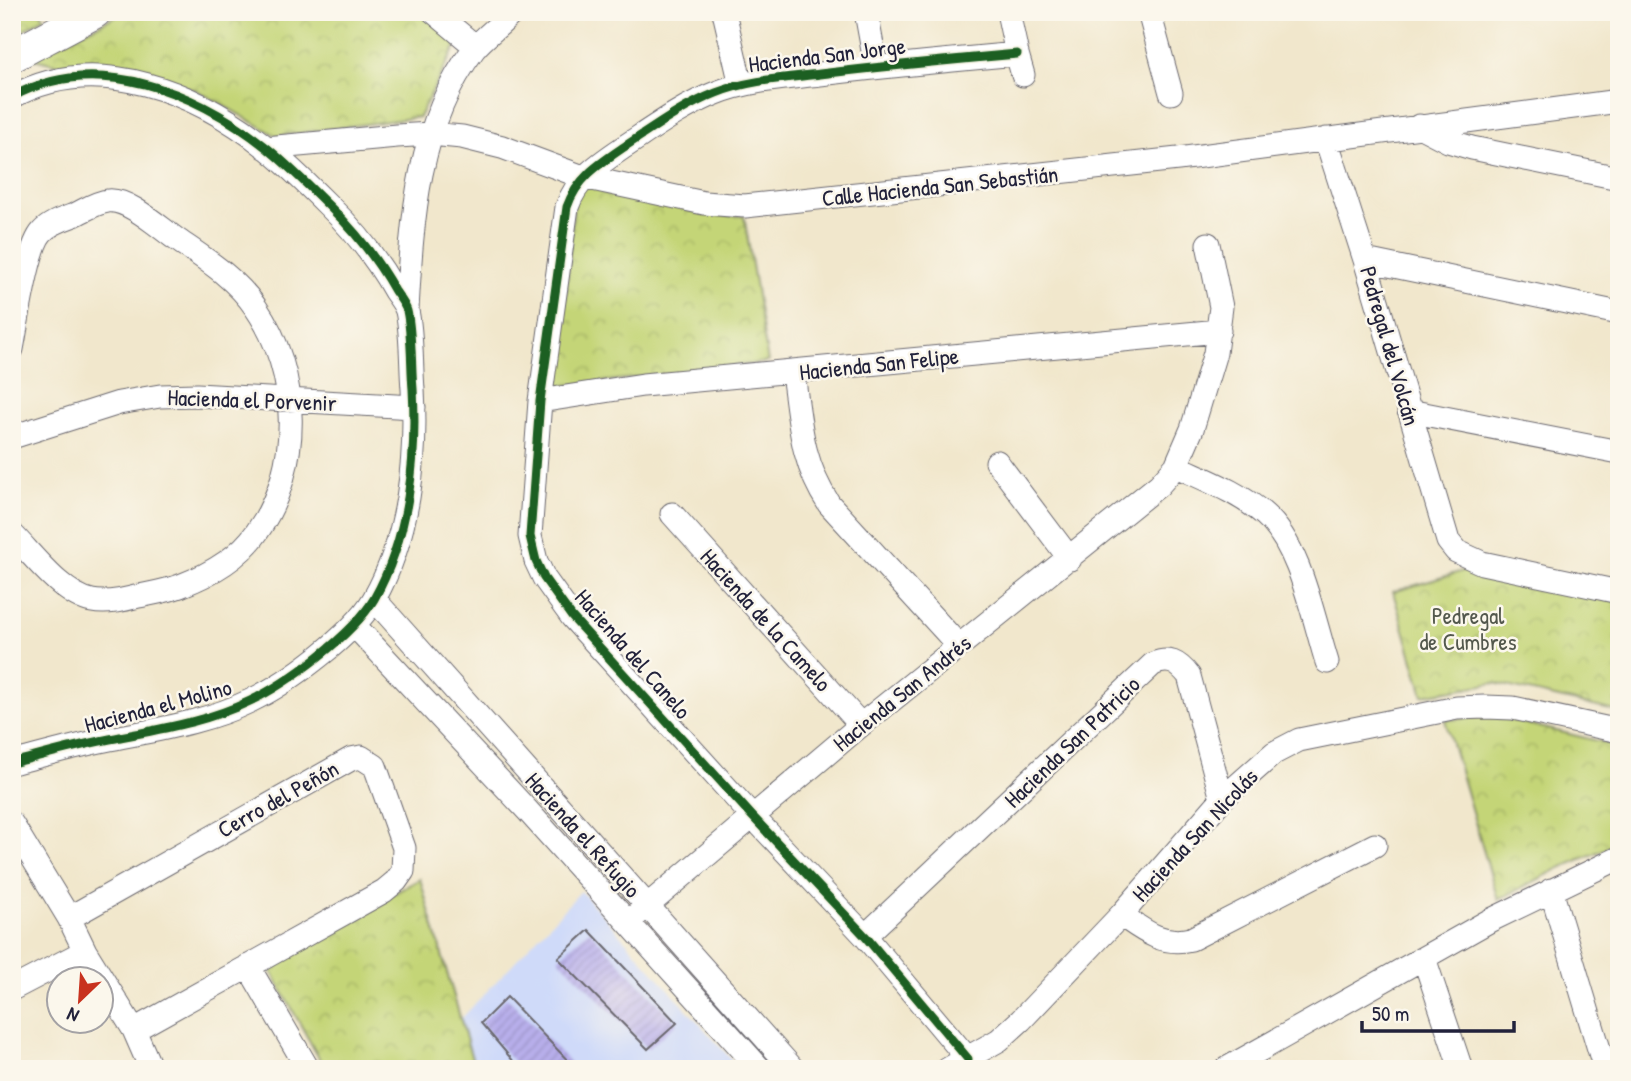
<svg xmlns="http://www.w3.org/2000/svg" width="1631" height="1081" font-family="'Patrick Hand',sans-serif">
	<defs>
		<pattern id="park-crowns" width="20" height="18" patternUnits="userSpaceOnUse" patternTransform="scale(1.75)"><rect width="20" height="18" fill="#c4d577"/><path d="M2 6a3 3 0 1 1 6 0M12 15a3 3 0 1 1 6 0" fill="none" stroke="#a8b768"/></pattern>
		<pattern id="building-hatch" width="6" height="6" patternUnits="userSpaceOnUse" patternTransform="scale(1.75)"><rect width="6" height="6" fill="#b8afeb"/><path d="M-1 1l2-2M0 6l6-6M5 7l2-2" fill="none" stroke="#9e96ca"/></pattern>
	</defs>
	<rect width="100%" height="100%" fill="#fbf7ec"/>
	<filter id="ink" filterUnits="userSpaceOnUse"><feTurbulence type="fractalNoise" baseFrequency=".0143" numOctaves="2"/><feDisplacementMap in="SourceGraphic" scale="14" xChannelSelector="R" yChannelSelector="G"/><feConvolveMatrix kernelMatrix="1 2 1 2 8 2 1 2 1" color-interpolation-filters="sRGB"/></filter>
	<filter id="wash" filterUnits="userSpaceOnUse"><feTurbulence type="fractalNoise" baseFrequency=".00686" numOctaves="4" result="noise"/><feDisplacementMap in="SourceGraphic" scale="28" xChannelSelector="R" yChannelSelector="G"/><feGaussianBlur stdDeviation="1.57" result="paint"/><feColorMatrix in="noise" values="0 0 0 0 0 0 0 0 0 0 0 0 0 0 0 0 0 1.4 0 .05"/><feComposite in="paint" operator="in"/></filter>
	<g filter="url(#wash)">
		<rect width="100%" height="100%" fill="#f1e7cc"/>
		<path fill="#cfdaf9" d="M581 891 740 1069H475L461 1019Z"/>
		<path fill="url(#park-crowns)" stroke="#737c59" stroke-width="2" d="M12 12H41L44 18 12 37Z
			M124 12H419L458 42 419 117 277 136 196 90 118 68 58 65 30 58Z
			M587 176 703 215 744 216 768 362 558 387 575 190Z
			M1466 570 1619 602V712L1494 683 1423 695 1393 592Z
			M1494 716 1619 746V843L1560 868 1498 900 1445 720Z
			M420 879 475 1069H325L267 964Z"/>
		<g id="blocks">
			<path fill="url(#building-hatch)" d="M589 930 677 1023 648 1049 558 958Z
				M507 997 576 1069H520L481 1023Z"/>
		</g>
	</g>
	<g filter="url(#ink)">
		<use href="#blocks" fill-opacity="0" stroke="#6a676e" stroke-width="2"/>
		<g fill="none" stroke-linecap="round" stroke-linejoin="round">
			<defs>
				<path id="street" d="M434 12 476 47
					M724 12 741 85
					M866 12 876 67
					M1008 12 1017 54 1023 75
					M1149 12 1171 93
					M12 97C97 50 198 93 267 148 289 166 309 186 329 206 355 231 377 259 395 291 399 297 405 304 407 311 412 332 411 367 413 389 417 459 409 537 374 599 353 635 288 683 250 701 205 723 154 730 105 740 74 746 43 755 12 763
					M1419 126 1448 141 1472 148 1619 178
					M1326 139 1365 260 1448 541 1456 551 1482 563 1619 592
					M266 148 397 136 431 134 462 137 502 147 583 177 704 203 745 206 1178 159 1619 101
					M1365 260 1619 313
					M407 310C412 220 417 125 474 49 485 36 501 25 513 12
					M12 349C17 325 27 248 42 232 50 223 63 219 74 215 85 210 97 202 108 201 128 198 160 228 176 239 205 259 236 278 256 308 300 372 303 467 257 532 239 558 209 575 180 586 167 591 153 593 139 596 124 600 107 604 92 601 62 595 33 555 12 534
					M793 373C800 421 801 462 829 504L959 646
					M540 401 643 385 1219 331
					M1409 411 1619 452
					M12 437 119 403 160 396 197 395 414 407
					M997 462 1070 559
					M1176 466C1206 480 1239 492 1265 515 1300 545 1313 618 1327 662
					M672 514 861 725
					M374 599 793 1069
					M354 625 527 810 760 1069
					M12 824 69 918 85 951 134 1030 151 1069
					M1551 890 1605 1069
					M1121 915C1144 931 1162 946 1191 939L1375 845
					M69 918 351 759 361 757 375 766 404 848 403 871 396 881 384 891 134 1030
					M628 922 861 725 1159 485 1176 466 1192 429 1215 353 1221 307 1208 244
					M865 936 1153 664C1169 657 1178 662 1189 676L1222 799
					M1424 958 1461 1069
					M248 966 308 1069
					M12 989 85 951
					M968 1059 865 936 753 817 572 617 544 578 536 561 530 536 540 401 567 207C577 178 599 164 624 147 653 128 683 106 716 93 748 80 786 78 820 74 886 66 951 60 1017 54
					M948 1069 999 1040 1021 1020 1121 915 1222 799 1274 753 1299 740 1457 708 1485 707 1513 708 1619 731
					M1226 1069 1489 921 1619 858"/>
				<path id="secondary" d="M12 56 95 12"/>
			</defs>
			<use href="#street" stroke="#6a676e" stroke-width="25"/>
			<use href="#secondary" stroke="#6a676e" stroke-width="34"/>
			<use href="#street" stroke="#fff" stroke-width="23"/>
			<use href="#secondary" stroke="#fff" stroke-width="32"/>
			<defs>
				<path id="cycleway" d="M12 97C97 50 198 93 267 148 289 166 309 186 329 206 355 231 377 259 395 291 399 297 405 304 407 311 412 332 411 367 413 389 417 459 409 537 374 599 353 635 288 683 250 701 205 723 154 730 105 740 74 746 43 755 12 763
					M968 1059 865 936 753 817 572 617 544 578 536 561 530 536 540 401 567 207C577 178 599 164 624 147 653 128 683 106 716 93 748 80 786 78 820 74 886 66 951 60 1017 54"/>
			</defs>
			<use href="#cycleway" stroke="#fbf7ec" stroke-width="13"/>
			<use href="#cycleway" stroke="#1b5e20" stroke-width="9"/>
		</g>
	</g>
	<g text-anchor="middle" stroke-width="5" stroke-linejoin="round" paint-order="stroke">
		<g font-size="23" fill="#22223b" stroke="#fbf7ec">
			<text transform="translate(827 55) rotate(-7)" y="8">Hacienda San Jorge</text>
			<text transform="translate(940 186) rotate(-6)" y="8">Calle Hacienda San Sebastián</text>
			<text transform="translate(1390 346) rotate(74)" y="8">Pedregal del Volcán</text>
			<text transform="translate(879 364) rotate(-6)" y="8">Hacienda San Felipe</text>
			<text transform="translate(252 400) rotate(2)" y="8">Hacienda el Porvenir</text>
			<text transform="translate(766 620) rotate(48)" y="8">Hacienda de la Camelo</text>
			<text transform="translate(633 654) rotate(49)" y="8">Hacienda del Canelo</text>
			<text transform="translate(902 693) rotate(-39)" y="8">Hacienda San Andrés</text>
			<text transform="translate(158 706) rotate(-15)" y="8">Hacienda el Molino</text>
			<text transform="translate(1072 742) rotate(-44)" y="8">Hacienda San Patricio</text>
			<text transform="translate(278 799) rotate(-29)" y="8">Cerro del Peñón</text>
			<text transform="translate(583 835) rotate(48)" y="8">Hacienda el Refugio</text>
			<text transform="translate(1195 835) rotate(-47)" y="8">Hacienda San Nicolás</text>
		</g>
		<g font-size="23" fill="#53584d" stroke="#fbf7ec">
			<text x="1468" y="624">Pedregal<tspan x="1468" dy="26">de Cumbres</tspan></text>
		</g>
	</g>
	<rect width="1631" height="1081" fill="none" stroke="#fbf7ec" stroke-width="42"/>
	<g transform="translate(80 1000) rotate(205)"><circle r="33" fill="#fbf7ec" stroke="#a4a2a5" stroke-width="2"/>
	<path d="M0-5L12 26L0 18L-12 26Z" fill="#c8321e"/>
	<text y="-10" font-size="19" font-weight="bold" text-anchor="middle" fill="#22223b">N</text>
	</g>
	<path d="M1362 1021v10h152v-10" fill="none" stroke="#22223b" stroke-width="3.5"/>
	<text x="1372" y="1021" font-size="21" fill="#22223b" stroke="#fbf7ec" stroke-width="5" paint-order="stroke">50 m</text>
</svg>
